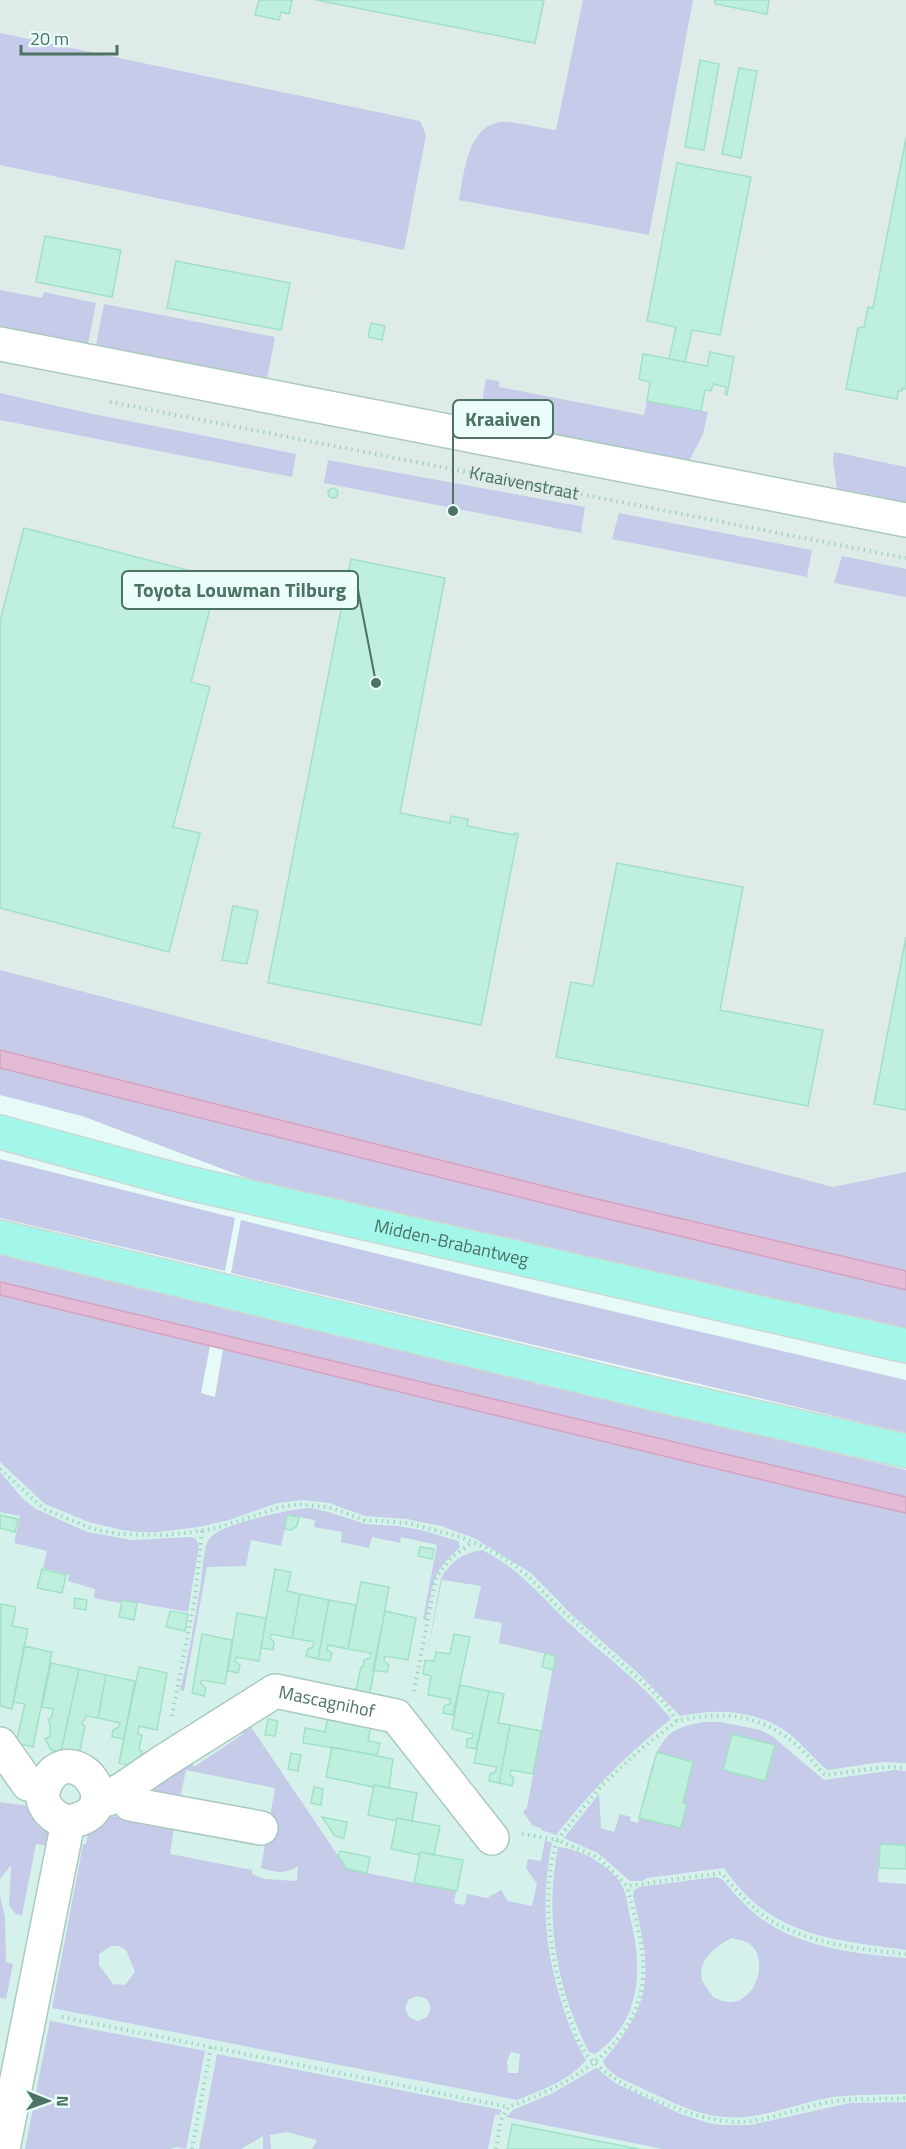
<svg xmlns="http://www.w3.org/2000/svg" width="906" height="2149" font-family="'Titillium Web',sans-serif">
	<rect width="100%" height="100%" fill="#e6fbf8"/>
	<path fill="#d4f2eb" d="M0 1404 906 1572V2149H0Z"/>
	<path fill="#dfebe8" d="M0 0H906V1242L0 1023Z"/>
	<path fill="#c5cbe8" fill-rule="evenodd" d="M583 0H693L649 235 459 200C465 170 468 119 509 122 525 124 541 128 556 130Z
		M0 33 420 121 426 135 404 250 0 165Z
		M0 290 42 298 44 292 96 303 88 344 0 327Z
		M104 304 275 337 267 379 96 345Z
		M486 379 499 381V387L644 415 647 401 708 412 703 434 689 461 479 420Z
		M0 393 83 412 296 454 292 477 0 420Z
		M834 452 906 467V503L837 490 833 460Z
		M328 460 585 507 581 533 324 483Z
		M619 513 812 550 807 577 612 539Z
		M842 556 906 569V597L834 583Z
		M0 970 833 1187 906 1172V1271L584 1196 0 1050Z
		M0 1068 579 1212 906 1290V1341L302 1196 244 1177 82 1116 0 1095Z
		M0 1159 235 1218 225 1271 0 1218Z
		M241 1220 565 1300 906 1380V1433L231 1273Z
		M0 1255 906 1470V1497L0 1282Z
		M0 1295 210 1346 201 1393 215 1397 223 1349 800 1489 906 1513V1763L881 1762 828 1770C813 1759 802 1743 787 1732 755 1710 717 1708 680 1716L638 1673 573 1616 531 1573 474 1538 441 1526 407 1519 365 1516 329 1503 303 1500 277 1503 229 1520 198 1527 159 1532H139L122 1530 89 1522 45 1504 0 1462Z
		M0 1472 24 1500 36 1509 87 1532 132 1540 191 1537 196 1539 199 1545 188 1612 122 1600 120 1603 94 1598 95 1589 68 1581 69 1575 43 1568 47 1551 14 1543 20 1516 0 1512Z
		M310 1508 328 1512 366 1524 397 1526 421 1530 458 1541 460 1547C431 1573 433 1583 426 1620L423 1619 437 1545 401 1537 400 1543 372 1537 369 1548 341 1542 342 1532 314 1527 315 1520 288 1515 281 1546 251 1540 246 1566 207 1567 184 1691 180 1690C189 1655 195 1618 201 1582 203 1570 203 1546 210 1538 221 1524 290 1509 310 1508Z
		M482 1550C519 1568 540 1596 570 1624 604 1656 642 1682 671 1719 627 1754 591 1791 556 1835L541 1830V1828L533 1826 523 1812 527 1808 555 1656 499 1643 502 1623 474 1618 481 1586 442 1580 426 1660 441 1578C451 1561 463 1553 482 1550Z
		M247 1721 347 1869 456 1891 454 1903 465 1905 467 1894 487 1898 501 1890 508 1901 532 1906 537 1884 526 1868 528 1859 541 1861 545 1840 552 1843C540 1901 545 1954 564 2010 570 2028 576 2044 586 2060 569 2081 541 2090 517 2100L52 2008 83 1844H86L89 1828 107 1815 174 1827 170 1854 252 1870V1874L264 1879 297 1881 298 1866C285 1875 275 1872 261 1868L275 1788 186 1770 180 1799 151 1793 150 1791 189 1759 194 1767 243 1734 239 1726ZM111 1946H119L126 1950 135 1972 125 1985 113 1984 99 1965V1954ZM418 1996 427 1999 431 2008 427 2017 418 2021 409 2017 405 2008 409 1999ZM511 2052 520 2054 518 2073H508L507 2061Z
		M703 1722H720L760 1730 772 1736 824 1780 895 1770 906 1771V1845L880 1844 878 1882 906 1884V1950C831 1940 770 1936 724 1868L647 1878 642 1881H630L598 1853 564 1838 599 1794 601 1828 614 1832 620 1814 631 1817 630 1821 638 1823C644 1801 651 1755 665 1739 674 1727 690 1725 703 1722Z
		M0 1802 36 1807 53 1832 50 1846 36 1844 22 1915 16 1914 9 1906 11 1865 0 1879Z
		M558 1847C579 1848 612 1866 622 1886 627 1895 628 1908 630 1917 643 1968 642 2021 595 2054L589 2052C556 1989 544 1917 558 1847Z
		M715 1877 722 1879C732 1890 742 1903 754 1913 794 1947 856 1954 906 1958V2094C882 2095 857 2094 833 2097 796 2103 762 2120 725 2117 694 2115 666 2099 639 2087 627 2081 607 2074 603 2061 656 2000 651 1970 633 1896L634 1890 639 1887ZM732 1938C739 1940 748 1941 753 1947 768 1965 754 2001 731 2002 725 2003 718 1999 713 1997 710 1992 704 1985 702 1980 697 1960 717 1945 732 1938Z
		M0 1895 5 1918 6 1962 13 1964 6 1999 0 1998Z
		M50 2021 205 2051 186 2149 176 2147 170 2149H25Z
		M217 2054 501 2110H502L499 2115 495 2114 488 2149H312L317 2140 287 2132 270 2135 271 2149H263V2136L241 2149H199Z
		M596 2068 615 2083 681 2114 708 2123 722 2125H751L849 2103 906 2102V2149H663L506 2117 513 2110 551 2094Z"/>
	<path fill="#e3bbd5" stroke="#d5a2c1" stroke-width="1.5" d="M0 1050 584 1196 906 1271V1290L579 1212 0 1068Z
		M0 1282 906 1497V1513L800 1489 0 1295Z"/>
	<path fill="#bfefdd" stroke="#a0e1c7" stroke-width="1.5" d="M259 0H292L289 14 281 12 279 20 255 15Z
		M316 0H544L535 43Z
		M715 0H769L767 14 715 4Z
		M700 60 719 64 704 150 685 147Z
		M739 68 757 71 741 158 722 154Z
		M906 138V389L902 388V391H898L897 399 846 389 858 328 864 327 868 307 873 308Z
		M677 163 751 177 720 335 692 330 685 362 669 359 676 327 647 321Z
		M45 236 121 250 112 297 36 282Z
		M176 261 290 283 281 330 167 308Z
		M371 323 385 326 382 340 368 337Z
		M710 352 734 357 727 395 725 394 726 387 713 384 711 391 705 390 701 411 647 401 650 382 639 379 643 354 707 366Z
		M328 493a5 5 0 1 1 10 0a5 5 0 1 1-10 0Z
		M24 528 218 578 191 682 210 687 173 827 200 833 169 952 0 908V621Z
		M351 559 445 578 400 813 450 823 451 816 468 819 467 826 514 835 515 833 518 834 481 1025 268 983Z
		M617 863 743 887 720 1010 823 1030 808 1106 556 1057 571 982 593 986Z
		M233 906 258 911 247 964 222 960Z
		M906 937V1110L874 1104Z
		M0 1515 18 1519 15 1532 0 1528Z
		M287 1515 299 1517 297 1526 291 1530 285 1529Z
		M420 1547 434 1549 432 1559 418 1556Z
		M42 1569 66 1575 62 1593 37 1588Z
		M275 1569 291 1572 287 1591 300 1594 292 1638 271 1634 270 1638 274 1642 273 1650 261 1648Z
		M361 1582 389 1587 370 1693 356 1690 361 1667H363L364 1660 370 1658 371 1653 348 1649Z
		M300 1594 329 1600 318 1659 306 1656 308 1649 313 1647 314 1642 292 1638Z
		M75 1598 87 1600 86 1610 74 1608Z
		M122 1600 137 1603 134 1620 119 1617Z
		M329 1600 356 1605 348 1649 328 1645 327 1650 332 1653 330 1661 318 1659Z
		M1 1604 16 1607 12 1626 28 1629 12 1709 0 1706Z
		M170 1611 188 1614 185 1631 166 1627Z
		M385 1611 416 1618 408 1660 385 1656 384 1661 389 1665 387 1672 373 1670Z
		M237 1613 266 1618 259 1661 236 1657 235 1661 240 1665 238 1673 228 1671Z
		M202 1634 232 1640 225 1684 202 1680 201 1684 206 1688 204 1696 192 1693Z
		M454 1634 470 1637 453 1715 443 1713 444 1706 450 1704V1699L428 1695 431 1676 423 1674 425 1660 434 1661 436 1652 450 1654Z
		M24 1646 52 1652 33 1747 16 1743 25 1704 13 1702Z
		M545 1653 556 1656 553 1670 542 1667Z
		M51 1663 79 1669 61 1752 51 1750 45 1739 50 1737V1725L48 1720 52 1716 53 1709 42 1707Z
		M139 1667 167 1673 157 1730 139 1726 138 1734 142 1735 139 1750 142 1751 140 1760 136 1767 119 1763Z
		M79 1669 106 1675 98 1718 86 1716 82 1724 85 1726 79 1755 61 1752Z
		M106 1675 135 1681 119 1763 124 1739 112 1737 113 1730 119 1727 120 1723 98 1718Z
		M460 1685 489 1691 476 1749 466 1747 467 1739 472 1738 473 1734 452 1729Z
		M489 1691 504 1694 498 1723 510 1725 499 1783 489 1781 490 1774 495 1772 497 1767 474 1763Z
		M328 1716 371 1725 368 1741 380 1743 377 1755 303 1743 305 1728 325 1732Z
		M268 1719 278 1721 275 1736 265 1735Z
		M510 1725 541 1731 533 1774 511 1770 510 1775 514 1778 512 1786 499 1783Z
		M732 1734 775 1745 765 1781 723 1770Z
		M332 1747 393 1759 389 1788 374 1785V1787L326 1777Z
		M657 1752 693 1762 683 1803 687 1804 681 1828 639 1818Z
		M291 1753 301 1755 298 1771 288 1769Z
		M374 1785 417 1793 412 1821 397 1818 396 1821 368 1815Z
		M314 1787 323 1789 321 1805 311 1803Z
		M322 1817 347 1822 344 1838 335 1836Z
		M397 1818 440 1826 434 1855 420 1852 419 1855 391 1849Z
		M880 1844 906 1845V1869L879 1868Z
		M340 1851 370 1857 367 1873 347 1869 338 1856Z
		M420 1852 463 1860 457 1891 414 1883Z
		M512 2124 639 2149H507Z"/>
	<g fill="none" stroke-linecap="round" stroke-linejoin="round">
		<defs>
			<g id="minor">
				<path d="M0 344 906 520"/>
				<path d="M0 1744 28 1784 44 1788"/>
				<path d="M119 1791 130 1804 261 1828"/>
				<path id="s2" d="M98 1797 108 1799 164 1761 275 1691 396 1716 492 1838"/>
				<path d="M3 2149 68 1822C134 1812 73 1735 47 1781 35 1801 50 1817 68 1822"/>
			</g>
			<g id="major">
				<path id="s3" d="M0 1132 184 1182 906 1346"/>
				<path d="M0 1237 663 1396 906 1451"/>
			</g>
		</defs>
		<use href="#minor" stroke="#aac9bf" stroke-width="36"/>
		<use href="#major" stroke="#cdd8d3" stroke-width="36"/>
		<g stroke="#a2d4c1" stroke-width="4" stroke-dasharray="1.5 4.5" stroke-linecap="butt">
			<path id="s1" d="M110 402 906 558"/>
			<path d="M0 1469 44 1509 93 1529 119 1534 164 1535 193 1532 217 1528 281 1507 298 1504 332 1508 364 1520 408 1523 460 1537 485 1547 510 1562 527 1575 559 1608 647 1686 666 1705 677 1721C723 1710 762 1714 799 1747 808 1755 816 1766 825 1775L886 1767 906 1768"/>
			<path d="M414 1691 436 1577 453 1556 472 1543"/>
			<path d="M172 1716 195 1598 202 1531"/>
			<path d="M677 1721 642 1748 602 1785 557 1840 599 1858 627 1886 721 1873C735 1888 749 1906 767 1918 808 1944 859 1949 906 1954"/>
			<path d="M522 1834 557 1840C540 1897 550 1959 569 2015 574 2029 578 2044 588 2056 613 2087 695 2121 735 2122 766 2122 794 2109 824 2103 851 2097 879 2100 906 2098"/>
			<path d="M62 2017 508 2107"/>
			<path d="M192 2149 211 2047"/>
			<path d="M496 2149 501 2120 508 2107C568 2086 637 2048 643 1977 645 1947 634 1915 627 1886"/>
		</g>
		<use href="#minor" stroke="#fff" stroke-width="33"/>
		<use href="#major" stroke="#a2f6ea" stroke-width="33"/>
	</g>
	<g text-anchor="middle" stroke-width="6" stroke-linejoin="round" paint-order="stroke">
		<g font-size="18" fill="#4c7363" stroke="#ecfefb">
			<text dy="6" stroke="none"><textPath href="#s1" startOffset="422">Kraaivenstraat</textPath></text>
			<text dy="6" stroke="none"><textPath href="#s3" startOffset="465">Midden-Brabantweg</textPath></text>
			<text dy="6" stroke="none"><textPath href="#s2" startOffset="262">Mascagnihof</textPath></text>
		</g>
	</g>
	<path fill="none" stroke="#4c7363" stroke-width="2" d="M453 511L453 419M376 683L358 590"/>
	<g fill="#4c7363" stroke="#ecfefb" stroke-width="2">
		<circle cx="453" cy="511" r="6"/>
		<circle cx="376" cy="683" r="6"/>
	</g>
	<g fill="#ecfefb" stroke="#4c7363" stroke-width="2">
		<rect x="453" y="400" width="100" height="38" rx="6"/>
		<rect x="122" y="571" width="236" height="38" rx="6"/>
	</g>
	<g font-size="20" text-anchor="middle" font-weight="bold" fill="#4c7363">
		<text x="503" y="426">Kraaiven</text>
		<text x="240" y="597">Toyota Louwman Tilburg</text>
	</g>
	<g transform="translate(48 2101) rotate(91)" stroke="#ecfefb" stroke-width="4.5" paint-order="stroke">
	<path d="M0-4.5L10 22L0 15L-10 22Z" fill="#4c7363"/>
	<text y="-9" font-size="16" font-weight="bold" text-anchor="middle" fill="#4c7363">N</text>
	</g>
	<path d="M21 45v9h96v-9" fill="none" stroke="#4c7363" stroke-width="3"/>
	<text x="30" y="45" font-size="18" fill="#4c7363" stroke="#ecfefb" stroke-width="4.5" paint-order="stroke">20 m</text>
</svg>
